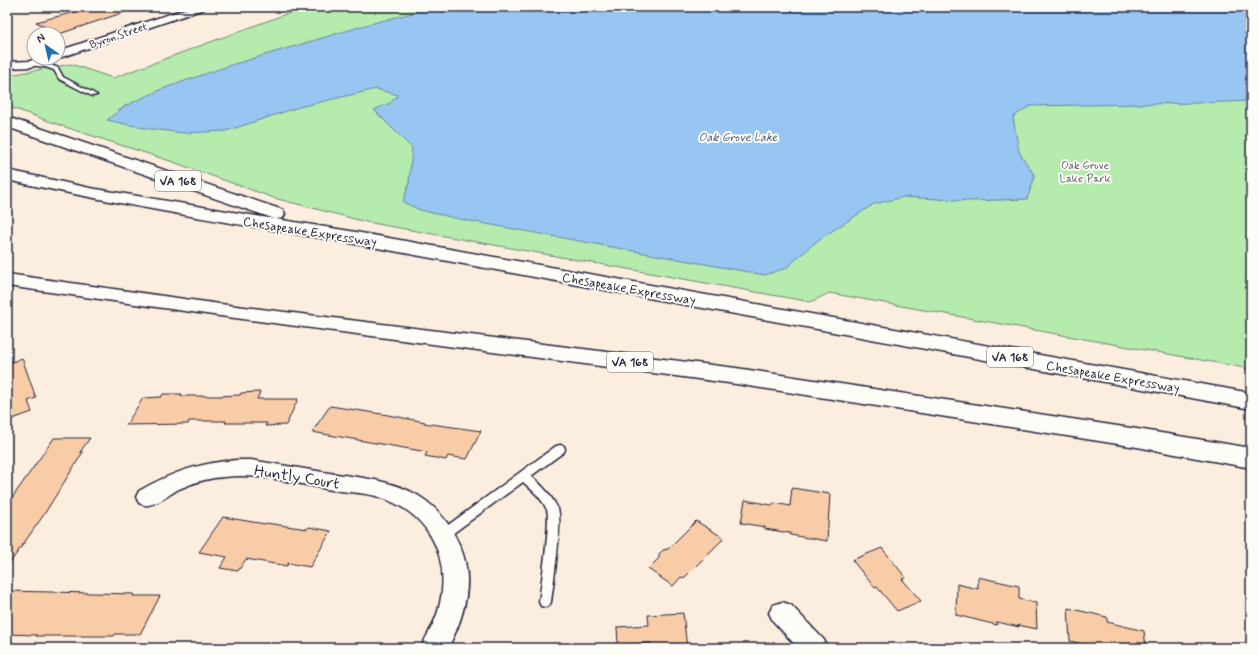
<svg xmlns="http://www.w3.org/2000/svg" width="1258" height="655" font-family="Mynerve,sans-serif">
	<rect width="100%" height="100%" fill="#fceedf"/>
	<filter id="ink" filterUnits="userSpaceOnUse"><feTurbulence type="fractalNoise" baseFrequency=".025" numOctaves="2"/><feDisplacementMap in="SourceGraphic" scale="8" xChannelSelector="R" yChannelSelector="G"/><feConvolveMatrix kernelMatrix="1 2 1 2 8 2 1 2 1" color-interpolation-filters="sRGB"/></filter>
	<g filter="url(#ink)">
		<path fill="#b5ebac" stroke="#6c8674" d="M305 7H1251V369L829 293 811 302 366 222 274 198 173 162 65 127 7 106V80L15 74 71 64 113 78Z"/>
		<path fill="#98c6f3" stroke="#6984a9" d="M435 7H1251V101L1196 103 1030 106 1013 117 1019 152 1035 176 1027 199 970 201 904 197 874 204 818 240 786 268 765 275 459 219 420 210 403 202 409 183 412 148 374 110 390 103 398 95 376 89 299 107 226 131 183 133 144 128 107 120 125 106 162 89 228 66 366 25Z"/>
		<path fill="#f9cca8" stroke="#22223b" d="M94 7H124L125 12 59 34 36 22Z
			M22 358 36 398 28 401 32 412 7 421V364Z
			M260 392 257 399H298L286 425 265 426 267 423H225L226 421H189L188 424 126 425 143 398 161 397 163 394H182L181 396H219L240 395 241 393Z
			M330 406 388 415 425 422 424 423 481 431 467 459 448 456 446 460 425 456 427 452 312 432Z
			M54 438H90L80 452H83L43 516 7 567V505Z
			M792 488 830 494 827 541 790 535V533L765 529V527L741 523 745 500 771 505 775 503 790 506Z
			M223 517 265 524 266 523 307 529 309 527 331 531 310 567 288 563 287 566 246 559 238 571 220 568 227 557 199 552Z
			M696 521 724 538 684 578 681 577 673 586 648 569 659 558V554L663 550 668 549Z
			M882 548 906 578 902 579 921 601 897 611 877 587 875 588 852 560Z
			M978 577 1019 586V599L1036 603 1037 629 1018 625 1019 627 997 622V625L956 615 957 584 978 589Z
			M7 591 134 594 133 596H160L140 634H115L114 636H36L37 635 7 634Z
			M1068 608 1107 617V622L1144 631 1146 648H1098L1070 641Z
			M683 613 687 648H652L651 643 618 645 617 627 649 625 648 615Z"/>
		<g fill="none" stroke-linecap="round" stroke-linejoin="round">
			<defs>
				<path id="service" d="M29 63H46L58 68 63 77 97 95 92 96 59 79 54 70 45 67 29 65Z
					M560 445 564 446 565 449 564 452 531 476C542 485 552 496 558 509 563 521 553 585 551 602L549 606 545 607 541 606 539 602C541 586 551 521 547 510 542 498 532 490 523 482L448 537 444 539 440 537 438 534 440 531 556 446Z"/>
				<path id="minor" d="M191 7H206L204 9 62 57 57 58 58 51Z
					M38 58H55L53 60 31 67 7 68V62L30 61Z
					M237 460H251C277 464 303 469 329 473 386 481 432 484 459 544 475 578 465 616 448 648H421C427 634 436 622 439 607 452 556 428 511 376 496 360 492 342 492 326 489 293 482 257 473 224 477 207 478 192 483 177 490 169 495 158 504 148 505 145 506 142 504 139 503L136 497 139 491C170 473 201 462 237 460Z
					M782 602 791 605 824 640 828 648H798L773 621 769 613 773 605Z"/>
				<path id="motorway" d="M7 117 283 210 285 214 283 218 276 219 350 231 1251 393V409L350 243C235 224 121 205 7 180V170L90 188 275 219 7 127Z
					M7 274 220 304 736 368 1137 429 1251 448V468L1137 447 736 384 220 316 7 286Z"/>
			</defs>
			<use href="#service" stroke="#22223b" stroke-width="3"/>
			<use href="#minor" stroke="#22223b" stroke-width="3"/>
			<use href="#motorway" stroke="#22223b" stroke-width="3"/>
			<use href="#service" fill="#fdfcf7" fill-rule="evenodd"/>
			<use href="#minor" fill="#fdfcf7" fill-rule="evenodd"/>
			<use href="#motorway" fill="#fdfcf7" fill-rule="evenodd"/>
		</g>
	</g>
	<g text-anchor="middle" stroke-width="4" stroke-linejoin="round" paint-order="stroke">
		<g font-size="11" fill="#22223b" stroke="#fdfcf7">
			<text transform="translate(118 35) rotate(-19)" y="4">Byron Street</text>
		</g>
		<g font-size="11" fill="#4e5e5d" stroke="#fdfcf7">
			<text x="1085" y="169">Oak Grove<tspan x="1085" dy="13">Lake Park</tspan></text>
		</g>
		<g font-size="12" font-style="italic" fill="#4b5b7b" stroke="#fdfcf7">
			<text x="738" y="141">Oak Grove Lake</text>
		</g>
		<g fill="#fdfcf7" stroke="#646373" stroke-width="1">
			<rect x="155" y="171" width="46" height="20" rx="3"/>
			<rect x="987" y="347" width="46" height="20" rx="3"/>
			<rect x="607" y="352" width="46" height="20" rx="3"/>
		</g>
		<g font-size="12" font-weight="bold" fill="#22223b">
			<text x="178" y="185">VA 168</text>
			<text x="1010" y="361">VA 168</text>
			<text x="630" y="366">VA 168</text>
		</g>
		<g font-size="13" fill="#22223b" stroke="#fdfcf7">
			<text transform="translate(310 231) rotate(9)" y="5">Chesapeake Expressway</text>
			<text transform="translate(629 288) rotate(10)" y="5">Chesapeake Expressway</text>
			<text transform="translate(1113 376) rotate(10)" y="5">Chesapeake Expressway</text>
		</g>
		<g font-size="16" fill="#22223b" stroke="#fdfcf7">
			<text transform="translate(297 476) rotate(9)" y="6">Huntly Court</text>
		</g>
	</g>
	<rect width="1258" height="655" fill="none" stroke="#fdfcf7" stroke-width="24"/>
	<rect x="12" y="12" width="1234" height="631" fill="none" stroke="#22223b" stroke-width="1.5" filter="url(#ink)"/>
	<g transform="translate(46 46) rotate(326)"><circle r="19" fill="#fdfcf7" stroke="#a5a5ac"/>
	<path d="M0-3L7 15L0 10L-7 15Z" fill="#1f6fb2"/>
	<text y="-6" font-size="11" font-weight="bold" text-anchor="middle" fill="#22223b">N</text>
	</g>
</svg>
